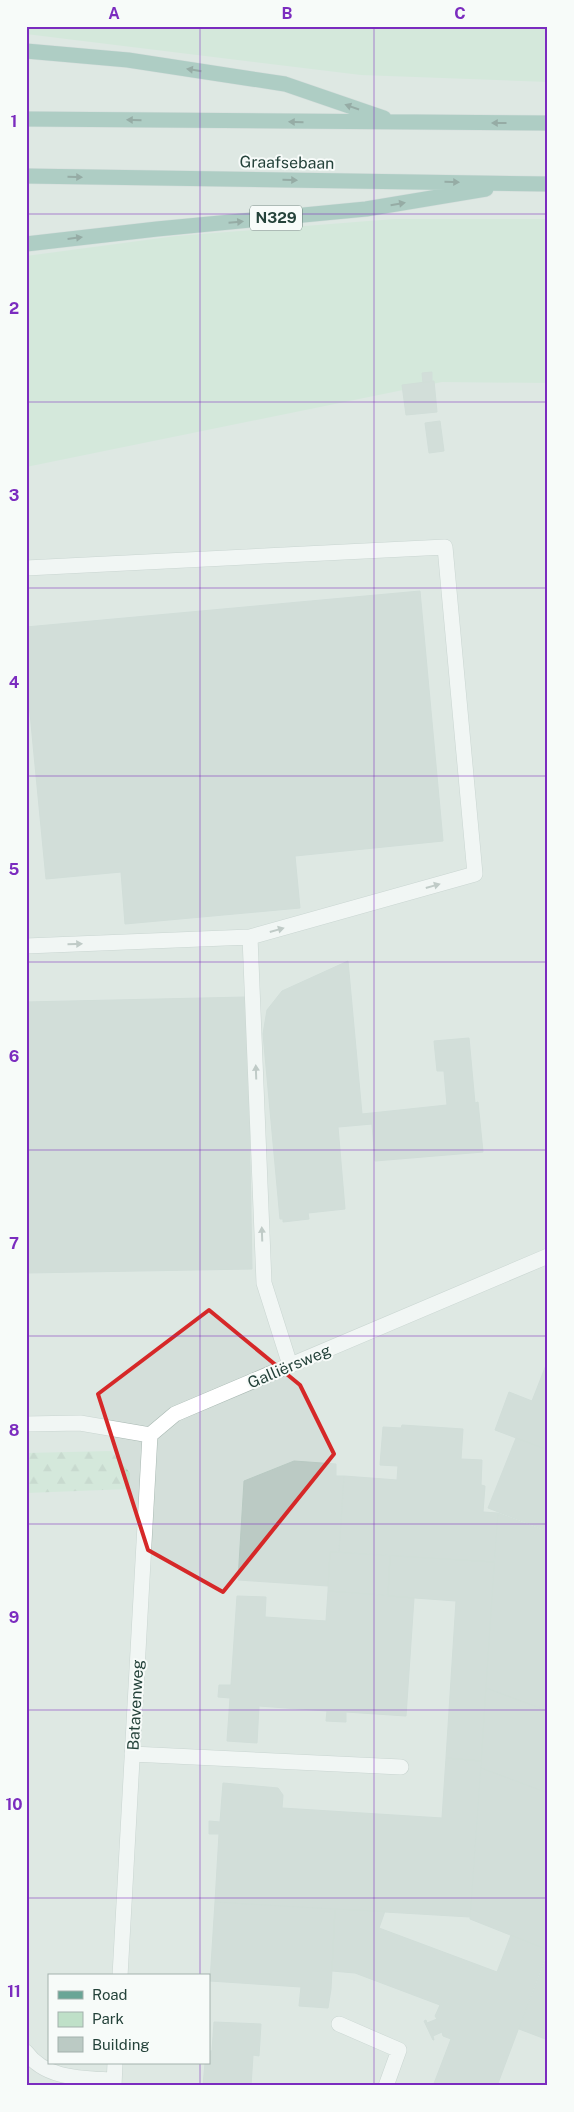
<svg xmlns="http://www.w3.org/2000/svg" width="574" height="2112" font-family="'Public Sans',sans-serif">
	<defs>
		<pattern id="forest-firs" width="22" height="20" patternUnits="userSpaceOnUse" patternTransform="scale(1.25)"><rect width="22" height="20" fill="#bfe0c8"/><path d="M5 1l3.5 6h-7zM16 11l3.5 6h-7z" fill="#a4c1ad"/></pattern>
	</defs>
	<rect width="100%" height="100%" fill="#e6efeb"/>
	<path fill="#d4dfda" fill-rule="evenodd" d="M26 26H548V2086H26ZM49 1976H209V2063H49Z"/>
	<path fill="#bfe0c8" d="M26 26H548V82L361 75 26 34Z
		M394 219H548V383L442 382 26 467V256L176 236Z"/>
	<path fill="url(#forest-firs)" d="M111 1451 130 1473 129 1489 26 1493V1453Z"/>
	<path fill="#bbcac4" stroke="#b8c9c2" d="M432 372V381L423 383 422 373Z
		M434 381 437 412 406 415 402 385Z
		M440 421 444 451 429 453 425 423Z
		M420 591 443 841 295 856 300 908 125 924 121 872 46 879 26 672V627Z
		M348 961 362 1114 447 1105 444 1071H437L434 1041 469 1038 475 1103 478 1102 483 1152 375 1161 372 1124 338 1127 345 1209 308 1213 309 1219 283 1222V1219H280L263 1034 267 1010 282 991Z
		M247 997 252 1269 26 1273V1002Z
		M548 1360V1450L495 1430 509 1392 532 1401Z
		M402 1425 463 1429 461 1459 482 1460 481 1485 485 1486 483 1512 498 1513 494 1562 339 1552 344 1476 397 1480 398 1466 380 1465 383 1427 401 1428Z
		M516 1438 548 1450V1531L488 1508Z
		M294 1461 336 1464V1476H344L339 1552H330L328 1586 238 1580 244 1481Z
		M498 1513 548 1532V1711L486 1688Z
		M330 1552 390 1556 388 1595 328 1591Z
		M390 1556 494 1562 481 1761 446 1758 456 1601 388 1596Z
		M328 1591 414 1598 406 1716 346 1712V1722L326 1721 327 1711 259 1706 257 1743 227 1741 230 1698 218 1697 219 1685H231L237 1596 266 1597 265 1617 326 1621Z
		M486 1688 548 1711V1793L481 1768Z
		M446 1758 481 1761 470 1917 215 1902 219 1834H209V1821L220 1822 223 1783 278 1788 283 1795 282 1808 442 1818Z
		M481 1768 548 1793V1950L470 1919Z
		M215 1902 335 1909 331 1989 328 2008 299 2006 301 1987 210 1981Z
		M335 1909 385 1911 379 1928 497 1972 511 1935 548 1950 497 2086H433L451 2039 443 2036 442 2032 433 2036 434 2040H433L424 2021 426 2020 427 2023 437 2019 435 2016 440 2005 355 1973 332 1971Z
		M545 1961 548 1963V2040L519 2029Z
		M214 2022 261 2024 259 2056 253 2055 251 2086H203L205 2063H209V2051H212Z"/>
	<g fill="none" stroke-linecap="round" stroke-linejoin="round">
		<defs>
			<path id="minor" d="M26 568 445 547 475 874 250 937 264 1283 290 1365
				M26 946 250 937
				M26 1424 80 1423 150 1435 175 1414 548 1256
				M132 1754 401 1767
				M120 1976 150 1435
				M339 2024 399 2050 386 2086
				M26 2052C46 2080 84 2078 114 2080
				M114 2086 115 2063"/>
			<path id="major" d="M26 51 128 60 285 84 384 118
				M26 119 548 123
				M26 176 548 184
				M26 244 157 229 366 209 486 189"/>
		</defs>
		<use href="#minor" stroke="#a8b8b2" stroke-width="16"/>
		<use href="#major" stroke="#c2cac8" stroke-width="16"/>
		<use href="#minor" stroke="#fff" stroke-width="15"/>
		<use href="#major" stroke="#6aa596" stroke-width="15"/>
	</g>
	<defs><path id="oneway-solid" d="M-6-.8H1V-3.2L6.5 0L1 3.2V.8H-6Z" transform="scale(1.25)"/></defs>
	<g fill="#365b51">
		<use href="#oneway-solid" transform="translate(194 70) rotate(-171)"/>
		<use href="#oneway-solid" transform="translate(352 107) rotate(-161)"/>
		<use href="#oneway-solid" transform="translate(134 120) rotate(-179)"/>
		<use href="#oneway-solid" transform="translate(296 122) rotate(-179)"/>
		<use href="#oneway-solid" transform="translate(499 123) rotate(-180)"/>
		<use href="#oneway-solid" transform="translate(75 177) rotate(1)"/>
		<use href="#oneway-solid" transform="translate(290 180) rotate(1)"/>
		<use href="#oneway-solid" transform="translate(452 182) rotate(1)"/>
		<use href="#oneway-solid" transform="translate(398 204) rotate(-10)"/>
		<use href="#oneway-solid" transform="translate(236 222) rotate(-5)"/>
		<use href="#oneway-solid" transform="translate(75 238) rotate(-7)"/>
	</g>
	<g fill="#92a09c">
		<use href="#oneway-solid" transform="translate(433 886) rotate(-16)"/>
		<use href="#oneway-solid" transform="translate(277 930) rotate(-16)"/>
		<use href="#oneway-solid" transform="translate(75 944) rotate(-2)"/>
		<use href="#oneway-solid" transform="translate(256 1072) rotate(-92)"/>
		<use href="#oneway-solid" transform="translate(262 1234) rotate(-92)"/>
	</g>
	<path d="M0 0H574V2112H0ZM209 1310 300 1385 334 1454 223 1592 148 1550 98 1394Z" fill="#e6efeb" fill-opacity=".55" fill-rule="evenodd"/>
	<path fill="none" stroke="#d62828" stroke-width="4" stroke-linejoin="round" d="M209 1310 300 1385 334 1454 223 1592 148 1550 98 1394Z"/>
	<path fill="none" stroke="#7b2cbf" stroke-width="1" stroke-opacity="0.55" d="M200 26V1976M374 26V2086M26 214H548M26 402H548M26 588H548M26 776H548M26 962H548M26 1150H548M26 1336H548M26 1524H548M26 1710H548M26 1898H548M200 2063V2086"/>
	<g text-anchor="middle" stroke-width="4" stroke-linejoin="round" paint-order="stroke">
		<rect fill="#f7fbf9" stroke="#637a73" stroke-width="1" x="250" y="205.5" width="52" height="25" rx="4"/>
		<g font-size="15" font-weight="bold" fill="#24423a">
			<text x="276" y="223">N329</text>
		</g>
		<g font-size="16" fill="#24423a" stroke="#f7fbf9">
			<text transform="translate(287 162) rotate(1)" y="6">Graafsebaan</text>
			<text transform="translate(289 1366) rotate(-23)" y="6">Galliërsweg</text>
			<text transform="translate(135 1705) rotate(-87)" y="6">Batavenweg</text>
		</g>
	</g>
	<rect width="574" height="2112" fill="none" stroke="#f7fbf9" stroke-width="55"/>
	<rect x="48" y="1974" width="162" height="90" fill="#f7fbf9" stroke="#a3b1ad"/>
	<rect x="58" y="1991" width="25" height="8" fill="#6aa596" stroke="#a3b1ad"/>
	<text x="92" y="2000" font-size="15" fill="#24423a">Road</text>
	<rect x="58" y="2012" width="25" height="15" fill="#bfe0c8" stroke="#a3b1ad"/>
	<text x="92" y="2024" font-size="15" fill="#24423a">Park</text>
	<rect x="58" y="2037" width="25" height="15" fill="#bbcac4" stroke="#a3b1ad"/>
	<text x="92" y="2050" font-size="15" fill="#24423a">Building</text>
	<rect x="28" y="28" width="518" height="2056" fill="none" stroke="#7b2cbf" stroke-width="2"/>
	<g font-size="16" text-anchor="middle" font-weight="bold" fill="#7b2cbf">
		<text x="114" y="19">A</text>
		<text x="287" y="19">B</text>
		<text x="460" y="19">C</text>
		<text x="14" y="127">1</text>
		<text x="14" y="314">2</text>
		<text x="14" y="501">3</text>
		<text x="14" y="688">4</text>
		<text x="14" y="875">5</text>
		<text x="14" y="1062">6</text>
		<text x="14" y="1249">7</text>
		<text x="14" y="1436">8</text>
		<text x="14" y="1623">9</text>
		<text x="14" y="1810">10</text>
		<text x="14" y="1997">11</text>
	</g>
</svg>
